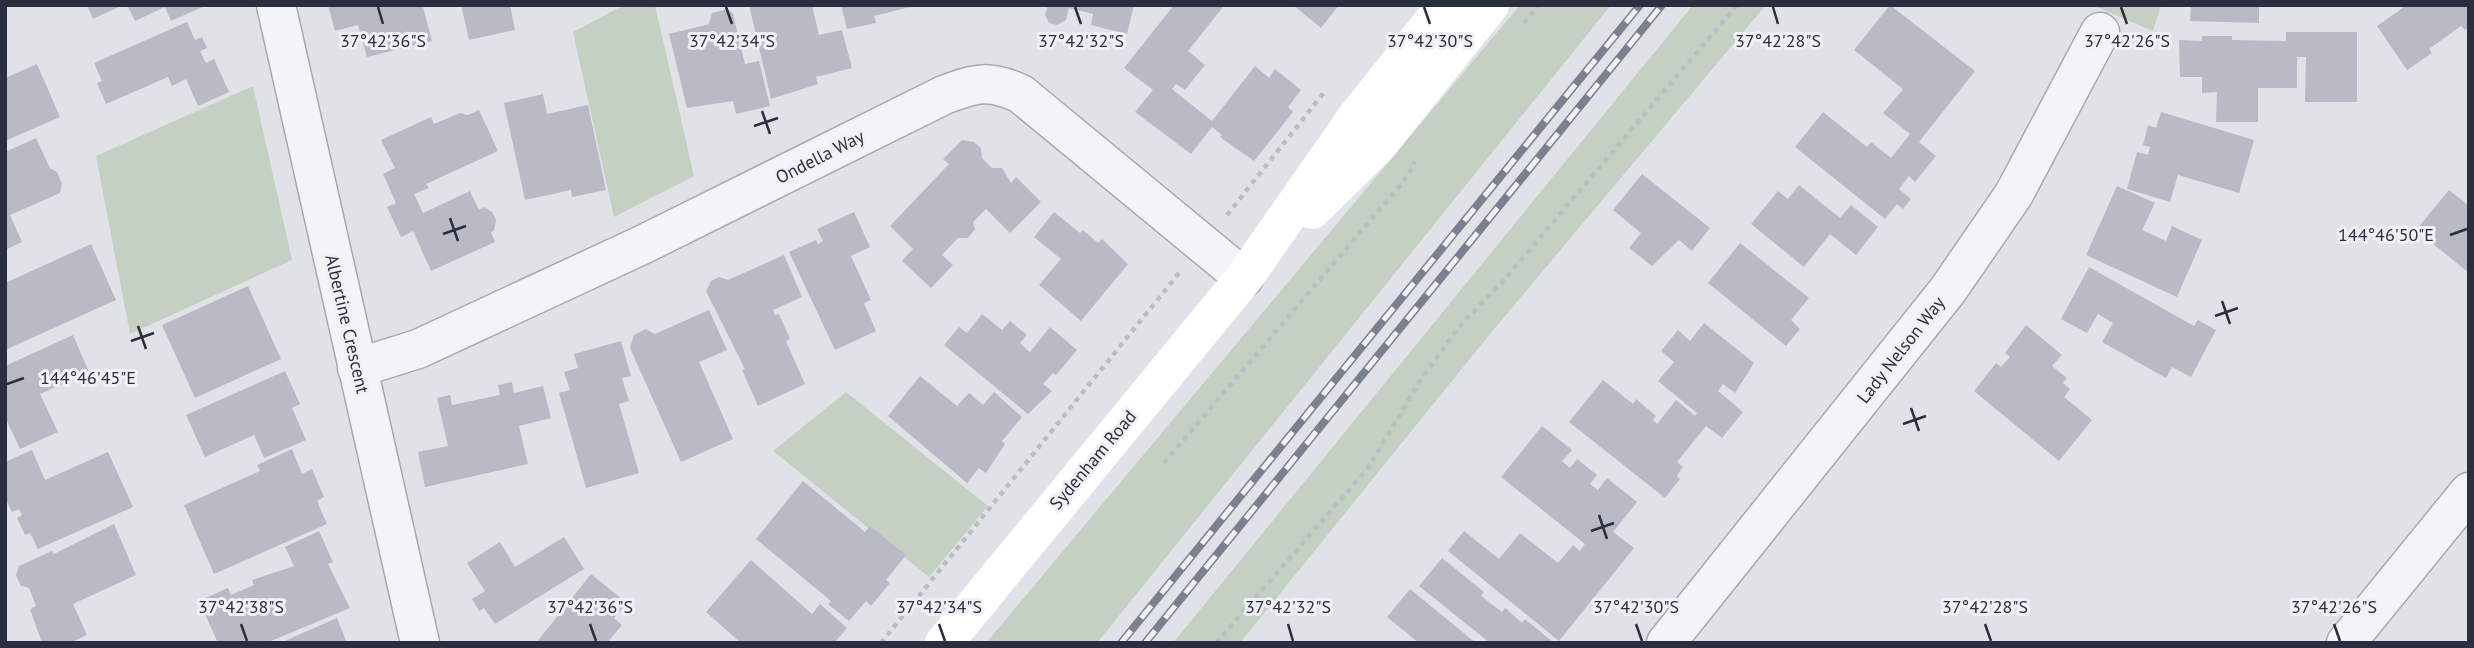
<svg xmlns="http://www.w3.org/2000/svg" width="2474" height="648" font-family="'PT Sans',sans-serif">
	<rect width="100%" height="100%" fill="#e1e2e8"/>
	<path fill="#c4d1c2" d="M624 5H655L694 176 614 217 573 32Z
		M1520 5H1611L1097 643H986Z
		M1693 5H1766L1490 334 1240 643H1173Z
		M2092 5H2161L2153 31Z
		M253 86 292 260 130 334 96 156Z
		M846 392 988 506 929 577 773 451Z"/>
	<path fill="#b8bbc5" d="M87 5H123L93 19Z
		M127 5H207L171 21 165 7 135 21Z
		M328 5H428L423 7 432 41 367 57 358 25 335 31Z
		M461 5H510L515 30 469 40Z
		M749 5H812L819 35 842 30 852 68 816 77 818 84 771 99Z
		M841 5H913L914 6 874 16 876 23 847 29Z
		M1048 5H1134L1127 34 1091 25 1093 14 1069 8 1066 20 1057 25 1049 23 1045 15Z
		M1174 5 1223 7 1188 51 1205 65 1185 90 1176 84 1172 89 1212 121 1255 66 1269 78 1275 69 1301 90 1288 107 1293 112 1254 161 1220 137 1222 135 1212 127 1191 154 1135 112 1153 90 1124 68Z
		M1293 5H1339L1321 28Z
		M1890 5 1975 71 1919 142 1936 156 1915 182 1909 176 1899 189 1911 199 1903 209 1897 204 1885 219 1795 147 1823 112 1867 147 1871 142 1891 158 1910 134 1883 113 1903 89 1854 50Z
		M2191 5H2259V23L2190 21Z
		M2407 5H2469V28L2465 30 2461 26 2429 49 2432 53 2407 70 2377 26Z
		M728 9 733 14 745 64 759 61 770 106 736 114 733 101 687 108 669 34 709 24 712 13Z
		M187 22 195 40 202 37 207 48 200 51 206 63 214 59 229 92 198 106 186 79 172 86 168 77 106 104 97 83 102 81 94 63Z
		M2286 32H2357V102H2305L2306 57H2297V88H2258V122H2216L2217 92 2202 93V77H2180L2179 40 2202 41V36H2232V40L2286 41Z
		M37 64 60 117 5 141V78Z
		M543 94 547 114 588 105 606 190 572 197 571 190 525 200 504 103Z
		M479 110 498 151 426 184 429 188 414 194 423 213 470 191 479 210 484 207 492 212 496 220 494 231 491 232 495 242 431 271 413 231 401 237 387 207 396 203 383 174 395 168 381 140 431 117 434 124 460 113 468 115Z
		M2161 112 2254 140 2239 193 2178 175 2170 202 2127 189 2137 152 2148 155 2150 147 2143 145 2148 125 2156 128Z
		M36 138 50 168 57 172 62 184 60 193 10 215 22 242 5 250V152Z
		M962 140 974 142 981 148 982 158 992 168H1002L1011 183 1016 177 1041 202 1010 233 986 209 973 222 975 229 968 238H958L942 255 953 265 931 288 902 261 913 249 890 226 949 164 943 159Z
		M1642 174 1710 228 1692 251 1679 240 1652 266 1629 248 1641 233 1613 210Z
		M1799 185 1840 218 1851 205 1878 227 1856 255 1830 234 1804 267 1751 224 1778 191 1788 199Z
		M2117 186 2155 203 2142 230 2166 241 2172 226 2202 240 2177 297 2086 255Z
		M2449 190 2469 206V273L2416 230Z
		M854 212 870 247 851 256 871 300 864 303 876 331 835 350 789 252 816 240 818 244 823 241 817 229Z
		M1054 212 1080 233 1083 230 1098 243 1102 239 1128 264 1081 321 1039 285 1061 259 1034 237Z
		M1740 243 1809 298 1791 320 1800 329 1786 346 1708 283Z
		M91 244 116 300 5 350V283Z
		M784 255 802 297 773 310 775 315 779 314 790 339 786 341 805 384 758 406 742 370 745 369 706 291 711 281 719 277 728 280Z
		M2089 267 2194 326 2198 320 2216 330 2191 377 2172 367 2166 378 2102 342 2113 323 2098 314 2087 333 2061 319Z
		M248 286 281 359 195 398 162 325Z
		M709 310 727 350 699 362 733 439 681 462 630 348 634 335 646 329 655 334Z
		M982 314 1002 330 1010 321 1027 335 1020 343 1030 352 1050 327 1077 350 1056 375 1053 373 1043 384 1052 391 1028 414 944 345 959 327 967 333Z
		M1704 323 1754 363 1735 393 1723 384 1718 391 1743 412 1722 438 1706 426 1677 462 1683 467 1677 476 1680 479 1665 498 1569 422 1603 380 1633 404 1636 399 1656 416 1653 420 1657 424 1676 400 1695 416 1697 413 1658 381 1674 362 1661 351 1678 330 1690 341Z
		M2026 325 2062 355 2052 366 2067 378 2063 383 2070 389 2064 397 2092 420 2059 461 1974 391 1996 363 2001 367 2010 357 2005 353Z
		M73 335 89 372 40 394 58 432 20 449 5 417V366Z
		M621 341 631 376 622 378 629 401 619 404 639 473 586 488 559 393 570 390 564 372 578 368 574 354Z
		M285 371 300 404 292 408 306 440 264 458 254 435 205 457 186 415Z
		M920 376 957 406 969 393 983 405 994 392 1022 417 1002 441 1005 444 986 473 979 468 967 483 888 416Z
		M512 382 514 393 543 386 551 418 519 426 528 464 425 487 418 452 448 446 437 398 450 395 452 405 500 395 498 385Z
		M1542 426 1572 450 1562 461 1570 468 1577 459 1597 475 1590 484 1598 490 1607 478 1637 502 1613 532 1634 548 1559 641 1448 551 1464 531 1499 559 1520 533 1558 563 1573 545 1580 551 1585 544 1501 477Z
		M292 449 302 474 312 469 324 497 317 501 327 524 214 574 184 505 260 471 257 465Z
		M32 450 45 480 108 452 133 507 38 549 30 533 25 535 17 518 22 515 19 509 12 512 5 498V462Z
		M803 481 865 532 870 526 906 555 886 580 890 583 871 606 866 601 849 621 828 604 831 601 756 539Z
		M114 524 136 575 73 604 87 635 70 643H42L30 609 36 606 29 588 21 586 16 575 19 566 52 551 54 554Z
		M319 531 333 562 328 564 350 608 266 643H218L199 601 228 588 231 595 254 585 252 580 294 566 285 547Z
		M564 537 584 569 495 624 484 608 479 611 472 599 485 591 467 563 500 542 515 567Z
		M1442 558 1484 592 1481 596 1502 612 1505 608 1522 623 1525 619 1554 643H1490L1419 586Z
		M751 560 812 614 820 604 847 628 834 643H741L706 612Z
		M591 574 627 603 614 618 622 625 607 643H536Z
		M1410 589 1476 643H1419L1387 617Z
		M337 618 347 643H280Z"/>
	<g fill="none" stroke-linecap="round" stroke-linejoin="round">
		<defs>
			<path id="street" d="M276 5 420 643
				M357 368 418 349 642 245 944 95C976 83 989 79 1021 94L1244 278
				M1666 643 1948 290 2014 194 2100 32
				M2346 643 2469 492"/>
		</defs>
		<use href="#street" stroke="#a6a8b2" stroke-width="41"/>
		<path stroke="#bbbdc3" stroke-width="4.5" stroke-dasharray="5 5" stroke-linecap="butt" d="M1524 23 1539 5
			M1227 215 1326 90
			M1164 463 1403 182 1415 162
			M881 643 1179 273
			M1216 643 1368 468 1418 384 1458 328 1504 280 1737 5"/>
		<use href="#street" stroke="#f3f4f7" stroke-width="38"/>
		<path stroke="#fff" stroke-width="38" d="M1312 210 1378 145 1490 5
			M944 643 1244 278 1358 115 1446 5"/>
		<defs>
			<path id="rail" d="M1121 643 1640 5
				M1145 643 1662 5"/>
		</defs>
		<use href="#rail" stroke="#7b8091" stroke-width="8"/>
		<use href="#rail" stroke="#f0f1f6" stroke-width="5" stroke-dasharray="16" stroke-linecap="butt"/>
	</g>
	<path fill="none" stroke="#2a2e3e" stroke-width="2.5" d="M378 7 383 24M726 7 732 24M1075 7 1081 24M1424 7 1430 24M1773 7 1778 24M2121 7 2127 24M762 111 770 134M754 126 778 118M450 218 458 241M443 234 466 226M2450 235 2467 229M2222 301 2230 324M2215 316 2238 308M138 326 146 349M131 341 154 333M7 384 24 378M1911 408 1919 431M1903 424 1926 416M1599 515 1607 539M1591 531 1614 523M241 624 247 641M590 624 596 641M939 624 945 641M1288 624 1293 641M1636 624 1642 641M1985 624 1991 641M2334 624 2340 641"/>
	<g text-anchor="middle" stroke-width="6" stroke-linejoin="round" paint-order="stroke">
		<g font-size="18" fill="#2a2e3e" stroke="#f0f1f6">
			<text transform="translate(820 157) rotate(-27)" y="6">Ondella Way</text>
			<text transform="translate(347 324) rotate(77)" y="6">Albertine Crescent</text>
			<text transform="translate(1901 350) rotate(-52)" y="6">Lady Nelson Way</text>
			<text transform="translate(1093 460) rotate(-50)" y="6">Sydenham Road</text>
		</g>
	</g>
	<g font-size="18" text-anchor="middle" fill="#2a2e3e" stroke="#f0f1f6" stroke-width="6" stroke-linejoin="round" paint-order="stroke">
		<text x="383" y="47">37°42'36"S</text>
		<text x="732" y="47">37°42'34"S</text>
		<text x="1081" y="47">37°42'32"S</text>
		<text x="1430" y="47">37°42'30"S</text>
		<text x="2127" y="47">37°42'26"S</text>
		<text x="1778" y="47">37°42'28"S</text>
		<text x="2386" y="241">144°46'50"E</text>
		<text x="88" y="384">144°46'45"E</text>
		<text x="241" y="613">37°42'38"S</text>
		<text x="590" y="613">37°42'36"S</text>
		<text x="939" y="613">37°42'34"S</text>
		<text x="1288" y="613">37°42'32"S</text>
		<text x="1636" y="613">37°42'30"S</text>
		<text x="1985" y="613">37°42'28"S</text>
		<text x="2334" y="613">37°42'26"S</text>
	</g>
	<rect width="2474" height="648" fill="none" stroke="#2a2e3e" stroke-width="14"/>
</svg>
